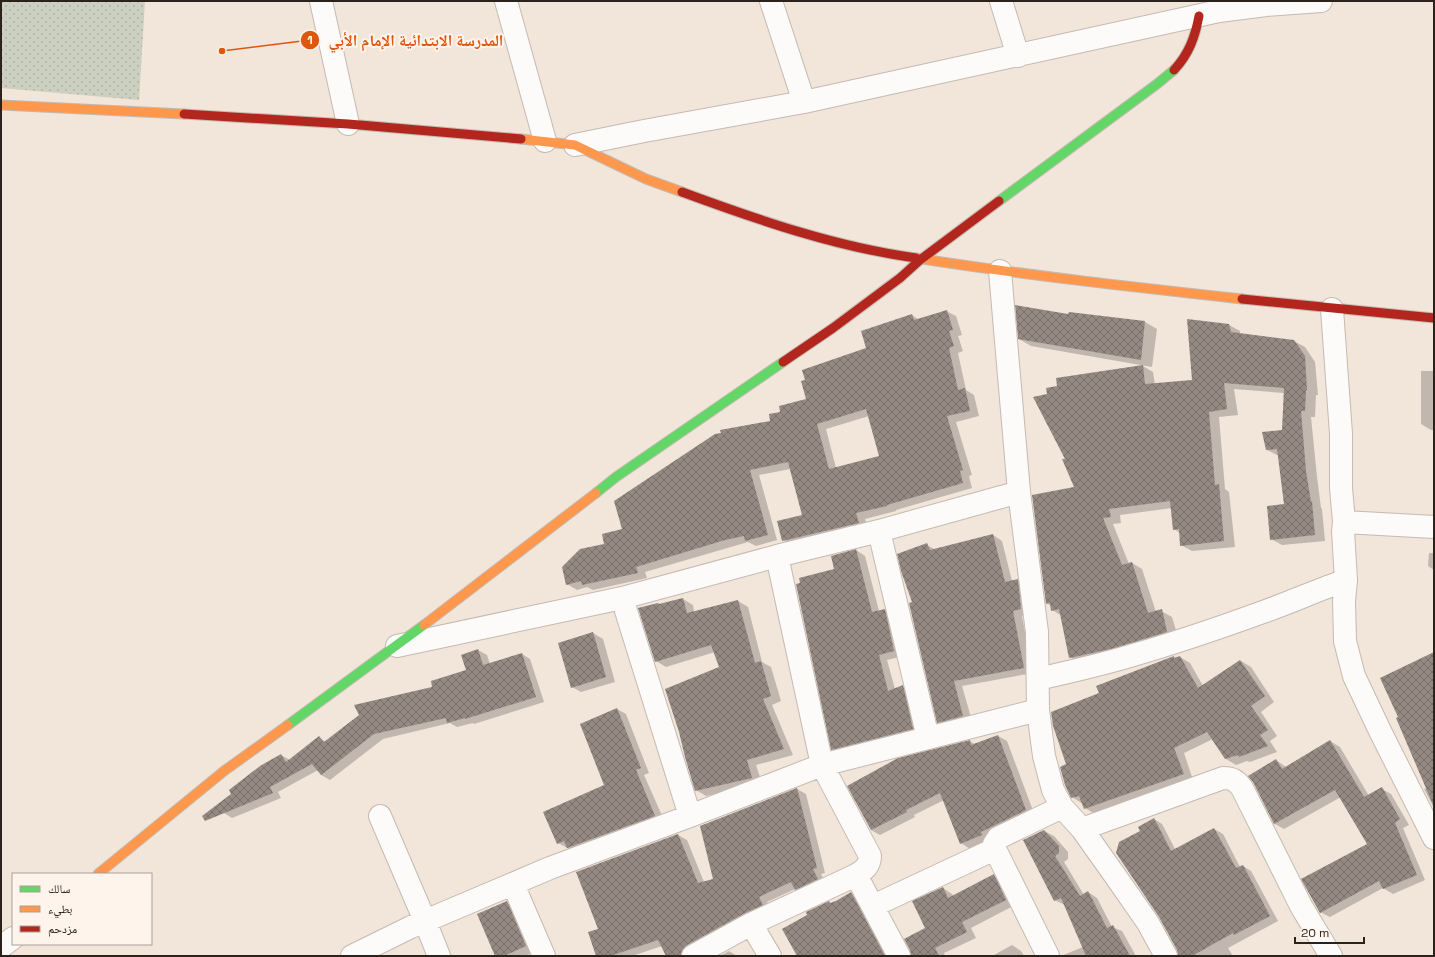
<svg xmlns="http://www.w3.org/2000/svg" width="1435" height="957" font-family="'Space Grotesk','Noto Naskh Arabic',sans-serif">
	<defs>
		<pattern id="green-dots" width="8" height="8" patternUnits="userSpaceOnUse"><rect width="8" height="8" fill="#cbd0c0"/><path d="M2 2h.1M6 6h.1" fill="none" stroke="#aeb2a4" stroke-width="1.8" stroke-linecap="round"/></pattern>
		<pattern id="building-cross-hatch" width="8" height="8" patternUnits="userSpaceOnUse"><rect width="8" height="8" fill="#948983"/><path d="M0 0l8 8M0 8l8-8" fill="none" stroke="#79706a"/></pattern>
	</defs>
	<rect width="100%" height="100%" fill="#f2e5da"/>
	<path fill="url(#green-dots)" d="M1 1H145L139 100 1 88Z"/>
	<path fill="#0003" fill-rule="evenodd" d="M946 311 956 316 962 335 958 336 963 351 958 353 966 390 974 395 979 416 956 422 972 475 969 476 972 488 896 510V511L865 519 868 528 792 546 783 540 803 515 790 469 759 475 777 540 756 546 748 542 645 572 647 578 593 590 587 587 577 590 567 584 606 544 623 530 772 421 781 412 808 400 868 349 912 315 919 320ZM869 416 880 457 836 468 826 429Z
		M1069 315 1145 322 1157 329 1152 367 1031 346 1019 339Z
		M1229 325 1240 331V334L1294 341 1305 347 1315 362 1318 395H1316L1315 417H1311L1317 477 1321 508 1322 509 1325 541 1282 545 1271 539 1285 505 1279 456 1267 450 1283 431 1284 393 1234 389 1238 415 1219 417 1225 489 1229 492 1235 547 1192 551 1181 545 1180 533 1174 529 1172 508 1120 515 1121 523 1113 524 1129 564 1132 563 1142 569 1156 612 1161 611 1172 617 1178 637 1080 663 1070 657 1062 616 1052 610 1051 606 1047 603 1076 488 1067 460 1143 366 1153 372 1155 385 1193 381Z
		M1421 371H1434V430H1431L1421 424Z
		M993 535 1002 541 1012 581 1017 580 1026 585 1030 614 1022 616 1033 673 962 686 972 721 947 727 938 722 913 603 927 545 936 550Z
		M856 550 865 556 879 611 884 610 894 615 903 656 887 660 895 689 903 687 912 692 922 734 841 754 832 749 835 569Z
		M1429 553H1434V570L1428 566Z
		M683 599 693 605 694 612 738 601 748 607 762 662 771 667 781 701 772 705 793 755 756 765 762 783 706 796 696 790 720 667 715 652 666 667 656 661 660 605Z
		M593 633 603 639 615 682 581 692 572 687Z
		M478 650 487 655 490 664 522 654 530 659 544 702 474 724 473 723 457 727 450 723 383 739 330 780 321 775 318 770 278 792 281 798 232 818 224 813 281 755 290 760 319 738 326 742 467 671Z
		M1434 656V808L1424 789 1427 788Z
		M1174 657 1177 659 1180 657 1190 663 1203 686 1241 661 1251 667 1274 702 1261 712 1277 736 1270 741 1277 752 1250 762 1247 761 1236 765 1226 759 1213 739 1184 753 1193 780 1095 814 1085 808 1083 804 1072 797 1068 764 1100 694Z
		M617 709 626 714 649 773 644 775 664 820 577 853 558 843 606 786Z
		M998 736 1007 741 1035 816 990 840 970 849 961 843 944 800 914 815 915 817 880 835 871 830 969 741 975 744Z
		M1330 741 1340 747 1369 796 1382 789 1391 794 1409 825 1403 828 1425 880 1393 894 1383 888 1330 917 1320 912 1368 844 1341 797 1284 829 1275 824 1276 760 1286 767Z
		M797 789 806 794 825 873 821 874 826 884 804 894 795 889 767 902 771 910 687 955 682 952 673 956 662 946 632 956H597L599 930 678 835 687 840 704 882 714 879Z
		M1154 819 1162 824 1175 849 1214 829 1223 834 1240 867 1243 866 1251 871 1278 921 1228 948 1233 956H1179L1142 831Z
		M1044 831 1054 836 1068 852V859L1064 862 1084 895 1088 892 1097 898 1112 927 1122 931 1136 956H1061L1083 947 1065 905 1054 900Z
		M994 876 1003 881 1015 905 971 928 976 938 944 953 945 956H912L926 929 943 888 952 894 953 896Z
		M851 893 860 898 891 956H799L829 902 831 904Z
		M507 903 516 908 535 952 525 956H496Z
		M1012 945 1021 951 1024 956H995L994 955Z
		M729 951 737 956H720Z"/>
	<path fill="url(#building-cross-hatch)" fill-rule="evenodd" d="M1015 305 1068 314 1069 312 1145 321 1141 360 1018 339Z
		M947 310 953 330 949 331 954 346 949 348 958 390 965 388 970 411 947 416 963 470 960 471 963 483 887 505V506L856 513 859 523 782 541 777 521 802 515 788 462 750 470 768 535 745 541 744 536 725 540 636 567 638 573 582 585 581 581 566 585 562 567 580 549 604 544 602 534 622 529 614 501 715 434 721 433 720 430 770 421 769 414 780 412 779 406 806 399 801 381 805 380 802 370 866 348 861 331 912 314 914 320ZM866 409 879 456 829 469 817 424Z
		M1187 319 1229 324 1231 332 1294 340 1305 356 1307 390H1306L1305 411H1301L1306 471 1311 502 1312 501 1315 535 1270 540 1267 506 1284 504 1277 449 1266 450 1262 432 1282 430 1284 388 1224 383 1227 409 1209 412 1215 485 1219 484 1224 541 1180 546 1179 529 1173 530 1170 501 1109 509 1111 517 1103 518 1122 565 1132 562 1148 613 1162 609 1167 632 1111 649 1069 658 1059 609 1051 611 1050 603 1046 604 1032 495 1074 487 1062 459H1065L1033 397 1047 394 1046 388 1057 386 1056 378 1143 365 1145 384 1192 380Z
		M993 534 1005 582 1018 579 1021 609 1013 611 1024 668 954 681 963 716 937 723 909 603 912 602 901 571 897 554 927 543 930 550Z
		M856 549 872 612 885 609 894 651 879 655 888 691 903 685 913 729 831 750 796 584 800 583 799 578 834 569 831 556Z
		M683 598 687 613 738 600 755 663 761 661 771 696 763 699 784 749 747 760 752 778 695 791 685 757 679 732 665 689 719 667 711 645 655 662 638 608 658 603 659 604Z
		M593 632 606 677 571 688 558 643Z
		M478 649 483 665 522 653 536 697 465 719V718L447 723 446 718 374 734 321 775 312 764 270 787 273 793 205 821 202 816 231 794 229 790 260 766 281 754 286 762 319 736 324 742 359 715 354 705 432 687 431 681 466 670 461 655Z
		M1434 652V807L1396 718 1398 717 1380 678Z
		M1174 656V658L1180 656 1198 688 1240 660 1265 696 1251 706 1268 730 1260 735 1268 746 1239 757 1238 755 1225 759 1207 732 1174 748 1184 774 1084 809 1079 796 1071 798 1065 785 1060 767 1066 764 1053 726 1051 712 1099 693 1096 686Z
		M617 708 641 768 636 770 655 816 567 848 564 841 557 844 543 812 604 785 580 724Z
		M998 735 1026 810 981 832 982 835 960 844 940 793 906 810 907 812 871 830 847 786 898 758 970 740 971 745Z
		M1330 740 1364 797 1382 787 1400 819 1395 823 1417 875 1383 889 1379 881 1320 913 1301 879 1367 844 1335 790 1274 824 1253 782 1248 776 1276 759 1282 769Z
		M797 788 817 868 813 869 818 879 795 890 791 882 759 897 763 905 745 913 687 945 682 950 681 956H666L658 940 610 956H596L588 932 598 929 576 872 678 834 698 883 713 879 700 826Z
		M1154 818 1171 851 1214 828 1236 868 1243 865 1270 916 1234 935 1233 933 1192 956H1178L1177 950 1159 917 1116 853 1119 842 1140 831 1138 827Z
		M1044 830 1059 846V853L1055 856 1080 896 1088 891 1107 928 1113 925 1130 956H1086L1061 898 1054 901 1023 840Z
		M994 874 1006 900 962 922 967 932 935 948 939 956H911L910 950 904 939 925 928 912 901 943 887 948 898Z
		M851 892 885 956H797L782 929 807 915 806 912 829 901 830 903 836 901Z
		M507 901 526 946 504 956H495L477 914Z"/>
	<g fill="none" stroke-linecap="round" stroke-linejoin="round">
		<defs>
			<path id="street" d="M321 1 348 124
				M506 1 545 141
				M771 1 804 102
				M1001 1 1018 56
				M575 145 644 131 804 102 1219 11 1266 5 1321 1
				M1000 271 1019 492 1037 632 1038 710 1044 756 1053 790 1062 807 1082 829 1116 877 1148 923 1166 956
				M1344 522 1434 527
				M879 531 928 738
				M1346 580 1344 601 1345 641 1354 676 1381 733 1434 838
				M622 598 690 816
				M397 646 622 598 777 556 879 531 1019 492
				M1038 679C1069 672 1100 665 1130 656 1175 643 1219 628 1263 612 1291 602 1318 590 1346 580L1343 531 1344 522 1341 488V434L1332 309
				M380 816 425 921 439 956
				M1082 829 1223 778C1232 778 1236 780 1242 788L1301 906 1331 956
				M856 875 899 956
				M513 884 544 956
				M873 906 995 849
				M751 924 770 956
				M1 947 13 938
				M352 956 411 927 550 868 690 816 822 765 1038 710
				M693 956 751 924 856 875C864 870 870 866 870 856L822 765 777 556
				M1048 956 995 849 994 844 998 838 1062 807"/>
			<path id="fast" d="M999 201 1157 84 1174 70
				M596 493 616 477 783 362
				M288 725 424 625"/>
			<path id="slow" d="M1 105 184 114
				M521 139 575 145 646 179 682 192
				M916 258C1024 275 1133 287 1242 299
				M424 625 596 493
				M98 874 224 771 288 725"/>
			<path id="jam" d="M1174 70C1189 54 1195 37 1199 16
				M184 114 348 124 521 139
				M682 192C758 220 836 247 916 258
				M1242 299 1434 318
				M783 362 833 328 900 278 920 260 999 201"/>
		</defs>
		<use href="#street" stroke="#c4bab1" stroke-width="24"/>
		<use href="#fast" stroke="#c4bab1" stroke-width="11"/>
		<use href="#slow" stroke="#c4bab1" stroke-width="11"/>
		<use href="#jam" stroke="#c4bab1" stroke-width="11"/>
		<use href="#street" stroke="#fdfbf9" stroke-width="22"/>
		<use href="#fast" stroke="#63d668" stroke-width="9"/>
		<use href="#slow" stroke="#ff974d" stroke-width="9"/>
		<use href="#jam" stroke="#b3261e" stroke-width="9"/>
	</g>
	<path fill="none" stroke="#df560d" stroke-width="1.5" d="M222 51L310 40"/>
	<g fill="#df560d" stroke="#fef4ec" stroke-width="1.5">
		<circle cx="222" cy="51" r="4"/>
		<circle cx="310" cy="40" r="10"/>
	</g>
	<g font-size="12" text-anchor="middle" font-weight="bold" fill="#fff">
		<text x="310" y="44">1</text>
	</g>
	<g font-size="16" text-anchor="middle" font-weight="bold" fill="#df560d" stroke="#fef4ec" stroke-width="4" stroke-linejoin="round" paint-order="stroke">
		<text x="416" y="46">المدرسة الابتدائية الإمام الأبي</text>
	</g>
	<rect width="1435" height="957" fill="none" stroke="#2b221b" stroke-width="4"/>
	<rect x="12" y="873" width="140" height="72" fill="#fef4ec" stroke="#aaa098"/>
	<rect x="20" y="886" width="20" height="6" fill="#63d668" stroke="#aaa098"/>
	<text x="48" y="893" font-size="12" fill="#2b221b">سالك</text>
	<rect x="20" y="906" width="20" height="6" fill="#ff974d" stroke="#aaa098"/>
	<text x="48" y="913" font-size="12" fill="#2b221b">بطيء</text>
	<rect x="20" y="926" width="20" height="6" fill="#b3261e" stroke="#aaa098"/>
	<text x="48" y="933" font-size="12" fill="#2b221b">مزدحم</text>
	<path d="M1295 937v6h69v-6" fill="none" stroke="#2b221b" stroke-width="2"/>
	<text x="1301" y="937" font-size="12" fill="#2b221b" stroke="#fef4ec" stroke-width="3" paint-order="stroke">20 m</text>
</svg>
